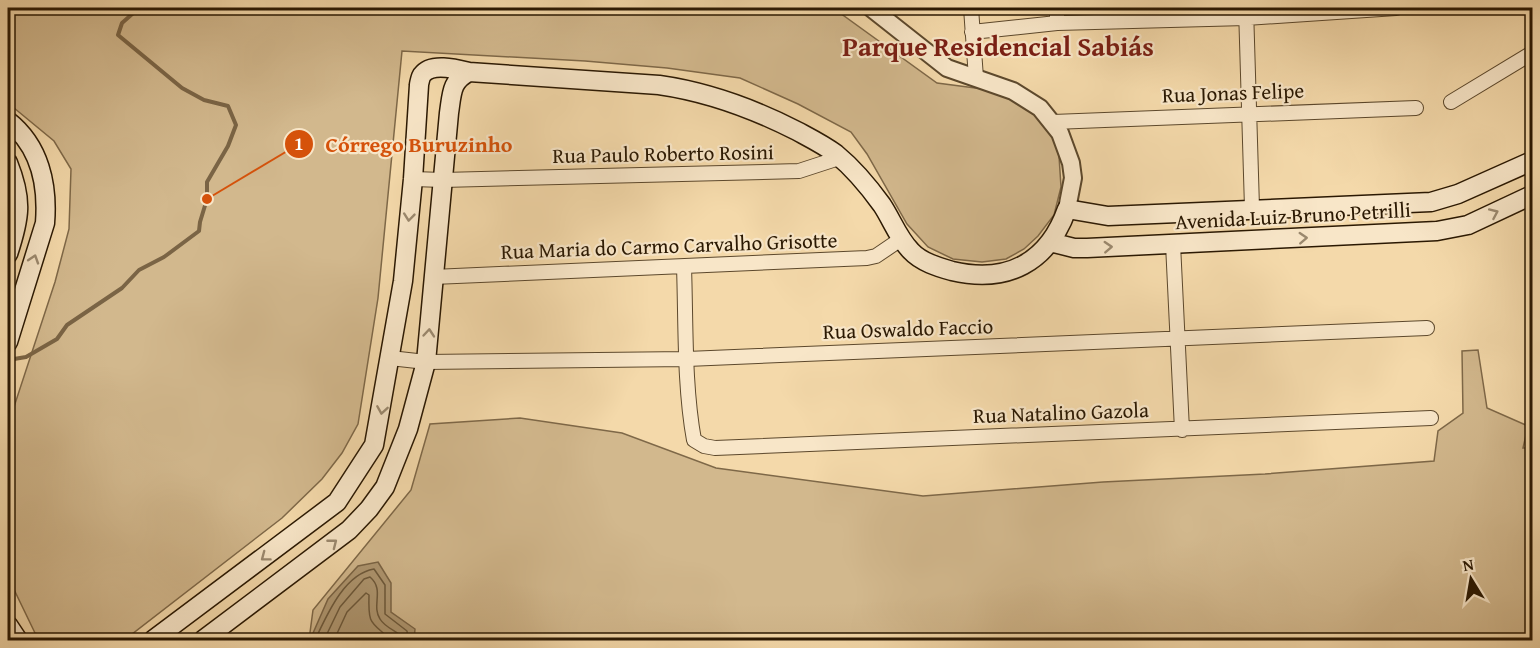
<svg xmlns="http://www.w3.org/2000/svg" width="1540" height="648" font-family="'Gentium Book Plus',serif">
	<rect width="100%" height="100%" fill="#f4d9aa"/>
	<filter id="stains"><feTurbulence type="fractalNoise" baseFrequency=".00333" numOctaves="4"/><feColorMatrix values="0 0 0 0 .2 0 0 0 0 .09 0 0 0 0 .02 0 0 0 .5 -.17"/></filter>
	<radialGradient id="worn" r=".72"><stop offset=".6" stop-color="#630" stop-opacity="0"/><stop offset="1" stop-color="#630" stop-opacity=".3"/></radialGradient>
	<path fill="#d2b88d" stroke="#7e6848" stroke-width="1.5" d="M8 8H833L937 83 983 89 1010 97 1029 108 1041 121 1054 138 1059 156 1061 187 1054 215 1038 236 1024 249 1006 259 982 262 953 259 928 247 907 224 867 154 851 132 798 104 740 78 667 68 585 61 402 51 378 298 358 424 342 453 322 479 282 518 132 634 117 640H52L35 633 8 577V425L55 282 69 229 71 169 54 141 8 103Z
		M1478 350 1487 408 1528 426 1523 448H1532V640H1265L1208 636 1203 640H309L313 610 411 490 430 424 520 418 622 433 716 468 923 496 1103 482 1265 474 1434 461 1438 431 1463 413 1462 351Z"/>
	<path fill="#af9771" stroke="#7a6445" stroke-width="1.5" d="M378 562 391 583V612L415 629 414 640H310L328 599 358 566Z"/>
	<g fill="none" stroke-linecap="round" stroke-linejoin="round">
		<path stroke="#6c583a" stroke-width="1.5" d="M315 640C327 615 344 574 374 569L385 585V614L407 631 408 640
			M324 640 340 607 364 579 370 577C385 590 371 605 380 619 384 626 393 630 399 634L400 640
			M334 640 347 612 366 593 369 595C368 626 371 621 391 640"/>
		<path stroke="#7a6445" stroke-width="4" d="M8 360 26 357 57 339 67 325 122 288 139 270 164 257 199 231 200 222 207 199V182L228 146 236 125 228 106 204 100 182 88 118 35 122 23 139 8"/>
		<defs>
			<path id="minor" d="M971 8 976 78
				M1057 8V23
				M1246 8 1252 208
				M972 32 1057 23 1246 18 1396 8
				M1451 102 1532 53
				M1053 122 1416 108
				M413 179 443 180 799 171 839 158
				M1173 244 1182 430
				M684 267C686 323 684 385 694 440L704 446 715 448 1431 418
				M433 277 867 258 876 256 901 239
				M390 358 426 362 687 359 1427 328"/>
			<path id="tertiary" d="M871 8 947 68 1013 91 1040 108 1060 133 1071 163 1073 178 1067 209"/>
			<path id="secondary" d="M8 121C40 146 48 185 45 223L8 342
				M8 163C23 200 20 218 8 254
				M1050 242 1074 248H1087L1437 231 1468 225 1532 195
				M8 625 18 640
				M153 640 337 502 374 445 403 281 413 179 419 85C419 84 421 75 422 75 431 62 457 69 469 72L659 85C708 92 752 108 797 131 810 138 824 145 836 154 853 168 869 187 882 205 892 220 898 238 911 251 921 262 938 267 952 271 1007 284 1048 263 1067 209L1108 216 1431 202 1458 194 1532 161
				M203 640 349 530 369 509 385 487 408 429 426 362 449 113C452 93 451 81 469 72"/>
		</defs>
		<use href="#minor" stroke="#5c482c" stroke-width="16"/>
		<use href="#tertiary" stroke="#5c482c" stroke-width="20"/>
		<use href="#secondary" stroke="#2a1802" stroke-width="21"/>
		<use href="#minor" stroke="#f8e6c8" stroke-width="14"/>
		<use href="#tertiary" stroke="#f8e6c8" stroke-width="16"/>
		<use href="#secondary" stroke="#f8e6c8" stroke-width="18"/>
	</g>
	<defs><path id="oneway-chevron" d="M-2-3.5L2.5 0L-2 3.5" fill="none" stroke-width="1.6" stroke-linecap="round" stroke-linejoin="round" transform="scale(1.5)"/></defs>
	<g stroke="#9b896f">
		<use href="#oneway-chevron" transform="translate(1494 213) rotate(-24)"/>
		<use href="#oneway-chevron" transform="translate(409 217) rotate(96)"/>
		<use href="#oneway-chevron" transform="translate(1303 238) rotate(-3)"/>
		<use href="#oneway-chevron" transform="translate(1108 247) rotate(-3)"/>
		<use href="#oneway-chevron" transform="translate(34 259) rotate(-72)"/>
		<use href="#oneway-chevron" transform="translate(429 333) rotate(-85)"/>
		<use href="#oneway-chevron" transform="translate(382 410) rotate(99)"/>
		<use href="#oneway-chevron" transform="translate(333 543) rotate(-38)"/>
		<use href="#oneway-chevron" transform="translate(265 557) rotate(143)"/>
	</g>
	<g text-anchor="middle" stroke-width="4.5" stroke-linejoin="round" paint-order="stroke">
		<g font-size="21" fill="#2a1802" stroke="#f8e6c8">
			<text transform="translate(1233 93) rotate(-2)" y="7">Rua Jonas Felipe</text>
			<text transform="translate(663 154) rotate(-1)" y="7">Rua Paulo Roberto Rosini</text>
			<text transform="translate(1293 216) rotate(-3)" y="7">Avenida Luiz Bruno Petrilli</text>
			<text transform="translate(669 246) rotate(-2)" y="7">Rua Maria do Carmo Carvalho Grisotte</text>
			<text transform="translate(908 329) rotate(-2)" y="7">Rua Oswaldo Faccio</text>
			<text transform="translate(1061 413) rotate(-2)" y="7">Rua Natalino Gazola</text>
		</g>
		<g font-size="27" font-weight="bold" fill="#7a1f14" stroke="#f8e6c8">
			<text x="998" y="56">Parque Residencial Sabiás</text>
		</g>
	</g>
	<path fill="none" stroke="#d5520b" stroke-width="2" d="M207 199L299 144"/>
	<g fill="#d5520b" stroke="#f8e6c8" stroke-width="2">
		<circle cx="207" cy="199" r="6"/>
		<circle cx="299" cy="144" r="15"/>
	</g>
	<g font-size="18" text-anchor="middle" font-weight="bold" fill="#fff">
		<text x="299" y="150">1</text>
	</g>
	<g font-size="22" text-anchor="middle" font-weight="bold" fill="#d5520b" stroke="#f8e6c8" stroke-width="4.5" stroke-linejoin="round" paint-order="stroke">
		<text x="419" y="152">Córrego Buruzinho</text>
	</g>
	<rect width="1540" height="648" fill="none" stroke="#f4d9aa" stroke-width="30"/>
	<rect x="9" y="9" width="1522" height="630" fill="none" stroke="#2a1802" stroke-width="3"/>
	<rect x="15" y="15" width="1510" height="618" fill="none" stroke="#2a1802" stroke-width="1.5"/>
	<g transform="translate(1471 579) rotate(349)" stroke="#f8e6c8" stroke-width="4.5" paint-order="stroke">
	<path d="M0-4.5L10 22L0 15L-10 22Z" fill="#2a1802"/>
	<text y="-9" font-size="16" font-weight="bold" text-anchor="middle" fill="#2a1802">N</text>
	</g>
	<rect width="100%" height="100%" filter="url(#stains)"/>
	<rect width="100%" height="100%" fill="url(#worn)"/>
</svg>
